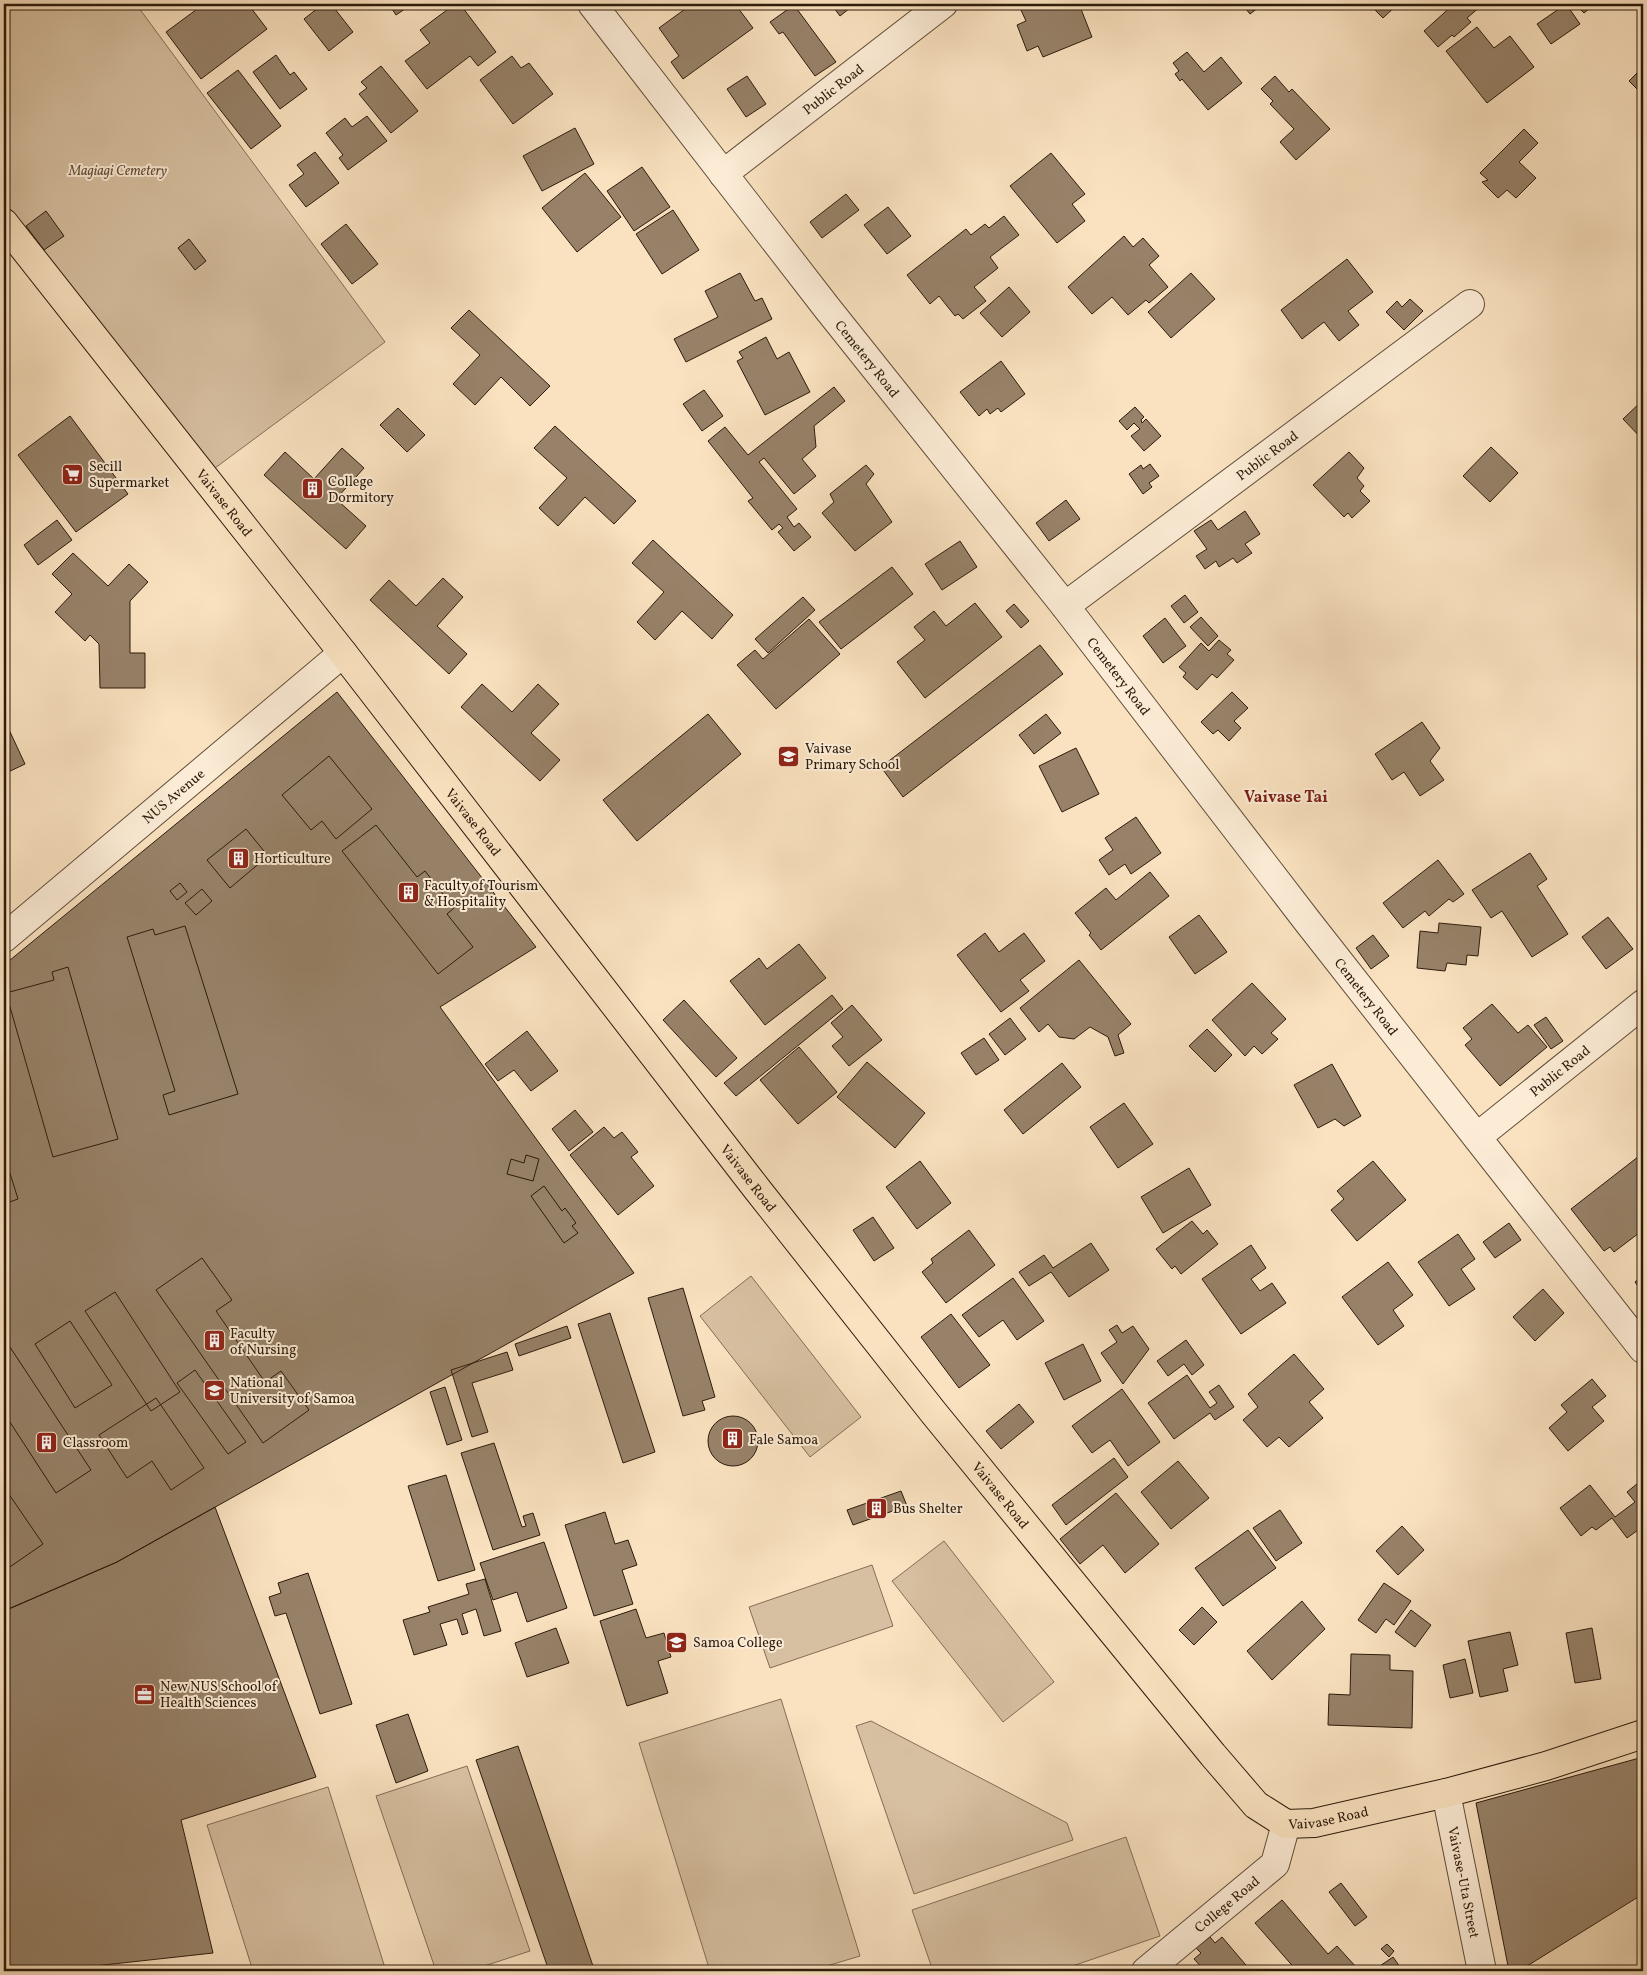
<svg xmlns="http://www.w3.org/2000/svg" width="1647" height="1975" font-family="Vollkorn,serif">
	<rect width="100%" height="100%" fill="#fae2c0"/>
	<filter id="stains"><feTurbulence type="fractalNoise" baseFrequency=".004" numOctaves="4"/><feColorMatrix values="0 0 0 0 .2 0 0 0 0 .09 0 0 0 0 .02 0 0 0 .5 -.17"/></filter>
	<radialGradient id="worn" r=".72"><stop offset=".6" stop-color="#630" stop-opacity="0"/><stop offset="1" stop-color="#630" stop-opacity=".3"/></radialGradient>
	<path fill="#d7c0a1" stroke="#826e56" d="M4 4H136L385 342 211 471 4 207Z
		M751 1276 861 1417 810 1457 700 1316Z
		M944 1541 1054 1682 1003 1722 892 1581Z
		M872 1565 893 1626 770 1668 749 1607Z
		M781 1699 860 1956 810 1971H710L639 1743Z
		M871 1721 1067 1823 1073 1840 914 1894 856 1726Z
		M467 1766 530 1951 469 1971H436L376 1796Z
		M328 1787 386 1971H253L207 1825Z
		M1126 1837 1160 1936 1058 1971H933L912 1910Z"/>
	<path fill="#978269" stroke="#2c1b0b" d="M204 4H248L267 29 201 79 166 32Z
		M323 4H331L353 32 329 51 304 19Z
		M389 4H412L396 15Z
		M455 4H460L496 52 478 66 470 56 427 89 405 61 430 43 420 30Z
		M692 4H735L753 28 683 79 671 62 679 56 659 28Z
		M831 4H855L840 16Z
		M1036 4H1079L1092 37 1043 57 1038 46 1027 51 1017 25 1026 21 1021 10Z
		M1242 4H1263L1250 14Z
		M1364 4H1398L1383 18 1373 8 1370 10Z
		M1454 4H1479L1481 6 1467 18 1471 22 1454 37 1452 35 1438 47 1424 31Z
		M1566 4 1580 24 1551 44 1537 24Z
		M1575 4H1595L1584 13Z
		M794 5 836 62 815 76 783 32 779 34 770 22Z
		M1477 27 1494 48 1510 36 1534 67 1487 103 1446 51Z
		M1187 52 1204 72 1221 57 1242 83 1208 110 1182 79 1180 81 1175 74 1179 71 1173 63Z
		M276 55 290 75 294 72 307 89 280 109 253 72Z
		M512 56 521 68 529 63 553 94 513 124 480 80Z
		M381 66 418 111 391 133 359 94 367 88 361 82Z
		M1643 67V95L1629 81Z
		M238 70 281 126 251 149 207 93Z
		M747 76 766 104 746 117 727 89Z
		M1275 76 1289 92 1292 89 1330 129 1296 160 1280 142 1294 129 1270 104 1273 101 1261 89Z
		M367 116 387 141 348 170 339 158 343 155 326 133 345 118 352 127Z
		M575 128 594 164 542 191 523 156Z
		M1524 129 1538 143 1519 162 1536 178 1516 198 1507 190 1498 198 1482 182 1488 180 1480 173Z
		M315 152 339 183 306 207 289 185 304 174 297 165Z
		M1051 153 1085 194 1072 204 1085 221 1057 243 1010 186Z
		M642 167 670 207 634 231 607 191Z
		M585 173 621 217 577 252 542 208Z
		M846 194 859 210 822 238 810 222Z
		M888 207 911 236 887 254 864 225Z
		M673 210 699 250 662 274 636 234Z
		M46 211 64 236 44 250 26 226Z
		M1004 216 1019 235 990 257 998 268 974 287 986 301 963 319 958 314 955 316 939 296 930 304 907 275 966 229 971 235 985 224 989 228Z
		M346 224 378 264 352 284 321 244Z
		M1124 236 1133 247 1143 238 1159 256 1149 265 1168 287 1149 303 1146 300 1128 315 1112 297 1092 314 1068 287Z
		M189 239 206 261 195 270 178 248Z
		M1347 259 1373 292 1348 311 1359 325 1339 341 1324 322 1302 339 1281 310Z
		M740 273 755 301 762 298 772 319 686 362 674 339 718 317 705 291Z
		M1191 273 1215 299 1171 338 1148 312Z
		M1009 287 1030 312 1002 337 980 313Z
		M1410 299 1423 311 1404 330 1386 312 1397 301 1402 307Z
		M469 310 550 386 530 406 501 377 475 405 453 384 480 355 451 328Z
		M766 337 777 359 789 352 810 392 765 415 737 361 743 358 739 352Z
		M1001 361 1025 394 1001 412 998 408 990 414 987 409 979 416 960 392Z
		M834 387 845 401 814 426 816 447 802 459 816 476 794 494 764 458 759 462 797 509 787 517 794 527 799 523 811 537 794 551 778 532 783 528 779 524 772 530 748 501 753 498 708 441 725 427 748 455Z
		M704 390 723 416 702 431 683 404Z
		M1643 400V440L1623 419Z
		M1135 407 1144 417 1141 420 1142 423 1146 419 1161 436 1144 451 1131 436 1140 429 1134 423 1127 430 1119 421Z
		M398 408 425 435 407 452 380 425Z
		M70 416 128 494 76 532 18 455Z
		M555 426 636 501 614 524 585 497 558 526 539 508 567 478 534 448Z
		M1491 447 1518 473 1490 502 1463 476Z
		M342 448 364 468 336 499 366 526 346 549 264 475 285 452 314 479Z
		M1349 452 1364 468 1357 478 1364 486 1360 491 1370 501 1352 518 1348 513 1344 517 1313 485Z
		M1150 464 1159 476 1149 483 1152 487 1143 494 1129 474 1141 465 1143 469Z
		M866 465 874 474 866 484 892 522 855 551 822 513 834 502 830 494Z
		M1066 500 1080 519 1049 541 1036 523Z
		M1245 511 1260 534 1245 544 1252 553 1237 563 1233 558 1219 567 1216 561 1205 569 1196 556 1207 549 1194 531 1211 520 1218 530Z
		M57 520 72 540 38 565 24 545Z
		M653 540 733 615 712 639 682 611 655 640 637 622 664 592 632 563Z
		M960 541 977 567 942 590 925 564Z
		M73 553 108 586 129 564 148 582 130 601V653H145V688H100L99 644 90 635 85 641 55 612 72 594 52 574Z
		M892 567 913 594 841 649 819 622Z
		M443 578 463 597 437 626 467 654 449 674 370 600 389 580 416 606Z
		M1185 595 1198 612 1184 623 1171 606Z
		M803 597 815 610 768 653 755 639Z
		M975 603 1002 637 925 698 897 662 925 640 914 627 934 611 946 626Z
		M1014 604 1029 621 1021 628 1006 611Z
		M1201 617 1218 636 1208 646 1190 627Z
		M1165 618 1186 646 1163 663 1143 636Z
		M809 619 840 654 776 709 737 665 755 650 763 659Z
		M1219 640 1231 650 1227 654 1234 660 1217 678 1212 674 1197 690 1183 677 1186 673 1179 667 1201 643 1209 651Z
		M1040 645 1063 674 903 797 881 767Z
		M482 684 512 712 538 684 559 704 531 733 560 760 540 781 461 707Z
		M337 692 536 947 440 1007 634 1273 117 1562 4 1611V965Z
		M1232 692 1248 708 1234 721 1241 728 1229 741 1218 730 1213 734 1201 722Z
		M708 714 741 754 637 841 603 800Z
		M1046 714 1061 733 1034 754 1019 735Z
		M4 719 25 764 4 774Z
		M1422 722 1440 748 1430 761 1444 780 1420 796 1404 772 1392 780 1375 754Z
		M1076 748 1099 794 1062 812 1039 766Z
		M329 756 372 809 336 839 322 821 311 830 282 795Z
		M1136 817 1161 853 1131 874 1125 864 1109 875 1099 860 1113 850 1105 838Z
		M376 825 417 877 425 871 454 908 447 914 473 947 438 974 342 851Z
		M246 829 268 856 230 888 207 860Z
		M1530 853 1547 879 1537 886 1568 934 1532 957 1502 911 1491 918 1472 890Z
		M1438 860 1464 894 1453 902 1449 899 1429 916 1425 911 1403 928 1383 903Z
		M1150 872 1169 896 1101 950 1089 935 1091 933 1075 913 1106 888 1116 900Z
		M180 883 187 892 177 900 170 891Z
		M202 889 212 901 196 915 185 903Z
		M1199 915 1227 952 1195 974 1169 937Z
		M1608 917 1633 949 1606 969 1582 937Z
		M1439 923 1481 927 1478 956 1467 955 1466 965 1447 963 1445 971 1417 968 1420 931 1438 933Z
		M185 926 238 1094 169 1115 163 1095 175 1091 127 937 153 929 155 935Z
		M985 933 999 952 1024 933 1045 961 1020 980 1029 991 1001 1012 957 955Z
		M1373 935 1389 956 1371 969 1356 948Z
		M799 944 826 978 765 1025 730 981 759 958 767 969Z
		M1079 960 1131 1024 1118 1035 1124 1053 1115 1056 1108 1037 1090 1027 1074 1039 1059 1037 1048 1024 1039 1032 1020 1008Z
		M68 967 118 1139 53 1157 6 993 54 980 52 972Z
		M1252 983 1286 1019 1271 1033 1278 1039 1262 1054 1254 1046 1245 1056 1212 1020Z
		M832 995 843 1009 736 1096 724 1083Z
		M684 1000 737 1058 716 1077 663 1020Z
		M1492 1004 1518 1033 1528 1025 1547 1047 1500 1086 1465 1045 1472 1039 1463 1028Z
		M852 1005 882 1040 849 1066 832 1046 843 1037 831 1023Z
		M1546 1017 1563 1041 1551 1049 1534 1025Z
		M1010 1018 1026 1039 1005 1055 989 1034Z
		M1207 1029 1232 1055 1215 1072 1189 1046Z
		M527 1031 558 1071 531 1091 514 1070 498 1081 485 1064Z
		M984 1038 999 1060 976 1075 961 1053Z
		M799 1047 837 1092 798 1124 760 1080Z
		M867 1062 925 1113 895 1148 837 1097Z
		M1062 1063 1081 1087 1023 1134 1004 1110Z
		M1332 1064 1361 1116 1344 1126 1335 1119 1318 1128 1294 1085Z
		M1124 1103 1153 1144 1118 1168 1090 1127Z
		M575 1110 593 1132 569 1151 552 1129Z
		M604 1127 614 1138 622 1132 638 1152 631 1157 654 1186 618 1215 570 1155Z
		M1643 1153V1230L1614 1252 1610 1247 1604 1251 1571 1209Z
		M4 1154 18 1199 4 1204Z
		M526 1155 539 1159 533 1181 507 1174 511 1159 524 1163Z
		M920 1161 951 1203 917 1229 886 1187Z
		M1373 1161 1406 1200 1357 1241 1331 1210 1344 1199 1337 1191Z
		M1189 1168 1211 1205 1163 1233 1141 1197Z
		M544 1186 562 1211 565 1208 576 1223 572 1226 578 1233 564 1243 531 1196Z
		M873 1217 894 1248 874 1261 853 1230Z
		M1192 1221 1203 1234 1207 1230 1218 1244 1181 1274 1175 1266 1172 1269 1156 1249Z
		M1509 1223 1521 1240 1495 1258 1483 1242Z
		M969 1230 995 1265 946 1303 922 1272 933 1263 931 1259Z
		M1458 1234 1475 1259 1461 1269 1475 1289 1449 1306 1418 1262Z
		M1091 1243 1109 1270 1069 1297 1051 1272 1029 1286 1019 1272 1044 1255 1053 1268Z
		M1251 1245 1266 1268 1251 1279 1260 1291 1272 1283 1286 1303 1241 1334 1202 1279Z
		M202 1258 232 1300 216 1311 265 1382 281 1371 309 1410 263 1443 156 1290Z
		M1388 1262 1413 1295 1393 1310 1404 1326 1378 1345 1342 1297Z
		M1643 1276V1293L1635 1282Z
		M1013 1278 1044 1321 1017 1340 1003 1320 979 1337 962 1315Z
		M683 1288 715 1397 702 1401 705 1410 683 1416 648 1298Z
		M1543 1289 1564 1313 1535 1341 1513 1317Z
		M115 1292 180 1392 151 1411 85 1311Z
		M610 1313 655 1452 623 1463 578 1324Z
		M951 1314 990 1365 959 1388 921 1337Z
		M70 1321 112 1385 75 1408 35 1344Z
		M1117 1325 1122 1333 1133 1326 1149 1349 1123 1384 1101 1353 1117 1342 1109 1330Z
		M567 1326 571 1338 519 1356 515 1344Z
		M4 1338 91 1470 56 1493 4 1413Z
		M1186 1340 1204 1365 1192 1375 1184 1364 1168 1376 1157 1361Z
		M1083 1344 1101 1381 1064 1400 1045 1363Z
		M507 1352 513 1370 472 1383 488 1432 472 1437 451 1370Z
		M1294 1354 1324 1389 1309 1402 1323 1418 1289 1447 1279 1437 1267 1447 1243 1420 1258 1407 1248 1394Z
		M195 1370 246 1442 228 1454 177 1383Z
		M1187 1375 1210 1408 1217 1403 1209 1392 1219 1385 1234 1407 1215 1420 1210 1413 1174 1439 1148 1403Z
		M1592 1379 1606 1396 1592 1407 1604 1421 1568 1451 1549 1428 1567 1412 1561 1405Z
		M445 1387 462 1440 447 1445 430 1392Z
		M1122 1389 1160 1442 1128 1466 1110 1440 1092 1453 1072 1426Z
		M156 1398 204 1468 171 1490 152 1461 127 1478 99 1435Z
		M1019 1404 1034 1422 1001 1449 986 1431Z
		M708 1441a25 25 0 1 1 50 0a25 25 0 1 1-50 0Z
		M494 1443 522 1527 526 1526 523 1516 533 1513 540 1535 493 1550 461 1453Z
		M1114 1458 1128 1477 1066 1525 1052 1505Z
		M1178 1461 1209 1498 1171 1529 1141 1492Z
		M446 1475 475 1570 438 1581 408 1486Z
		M1643 1479V1538L1638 1530 1627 1538 1612 1518 1596 1530 1592 1527 1581 1536 1560 1508 1590 1485 1615 1517 1635 1502 1627 1492Z
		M4 1487 43 1544 4 1571Z
		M901 1491 907 1506 853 1525 847 1510Z
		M1116 1493 1159 1544 1125 1573 1103 1545 1080 1564 1060 1539Z
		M215 1507 316 1777 181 1820 213 1953 49 1971H4V1611L117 1562Z
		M1280 1510 1302 1543 1276 1561 1253 1528Z
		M605 1512 615 1544 628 1540 637 1565 622 1570 633 1604 594 1616 565 1525Z
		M1402 1526 1424 1550 1398 1575 1376 1551Z
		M1248 1530 1276 1568 1223 1606 1195 1568Z
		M544 1542 567 1608 527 1622 517 1592 493 1600 480 1563Z
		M308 1573 352 1704 320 1714 286 1613 275 1616 269 1597 281 1593 278 1583Z
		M485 1579 501 1631 484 1636 476 1609 462 1614 468 1633 462 1635 457 1619 440 1624 447 1645 414 1655 403 1620 430 1612 428 1607 469 1594 466 1584Z
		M1384 1583 1411 1601 1394 1625 1386 1619 1376 1633 1358 1620Z
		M1302 1601 1325 1629 1272 1680 1247 1651Z
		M1202 1607 1217 1622 1194 1645 1179 1630Z
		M636 1609 646 1638 664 1633 671 1657 658 1661 668 1693 627 1706 600 1621Z
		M1411 1610 1431 1625 1415 1647 1395 1632Z
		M556 1628 569 1663 527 1677 515 1643Z
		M1592 1628 1601 1679 1575 1683 1566 1633Z
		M1510 1632 1518 1665 1503 1669 1508 1691 1480 1697 1468 1641Z
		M1351 1654 1390 1655V1670L1413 1671 1412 1728 1328 1725 1329 1694 1350 1695Z
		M1465 1659 1473 1693 1450 1698 1443 1665Z
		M408 1714 428 1771 396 1783 376 1725Z
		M518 1746 594 1969 587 1971H549L476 1760Z
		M1643 1757V1894L1519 1971H1509L1476 1803Z
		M1341 1883 1367 1917 1355 1926 1329 1892Z
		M1282 1900 1328 1954 1337 1946 1357 1968 1353 1971H1297L1255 1923Z
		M1210 1937 1215 1943 1222 1937 1251 1971H1205L1194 1959 1201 1953 1196 1948Z
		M1387 1944 1394 1951 1389 1957 1381 1949Z
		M1393 1957 1403 1971H1380L1377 1968Z"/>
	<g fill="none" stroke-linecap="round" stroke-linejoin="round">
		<defs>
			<g id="minor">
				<path id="s1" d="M592 4 827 308 1065 606 1308 922 1643 1349"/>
				<path id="s2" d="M723 174 943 4"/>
				<path id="s3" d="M1065 606 1470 304"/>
				<path id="s4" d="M4 938 343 653"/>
				<path id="s5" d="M1477 1137 1643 1004"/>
				<path id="s6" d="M1446 1793 1482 1971"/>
				<path id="s7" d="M1146 1971 1275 1864 1286 1824"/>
			</g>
			<g id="major">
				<path id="s8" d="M4 223 343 653 757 1189 933 1412 1213 1755 1256 1805 1286 1824 1314 1823 1446 1793 1546 1766 1643 1734"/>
			</g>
		</defs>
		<use href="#minor" stroke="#604d38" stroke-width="30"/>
		<use href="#major" stroke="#2c1b0b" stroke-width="30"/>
		<use href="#minor" stroke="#fcecd6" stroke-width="28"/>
		<use href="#major" stroke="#fae2c0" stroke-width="28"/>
	</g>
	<defs>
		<symbol id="supermarket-square" viewBox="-11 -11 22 22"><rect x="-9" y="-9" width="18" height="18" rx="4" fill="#8f2418" stroke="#fcecd6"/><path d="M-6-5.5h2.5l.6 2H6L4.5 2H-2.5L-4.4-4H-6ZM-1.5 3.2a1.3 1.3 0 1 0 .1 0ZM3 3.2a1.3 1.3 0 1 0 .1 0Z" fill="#fff"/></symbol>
		<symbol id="building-square" viewBox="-11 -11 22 22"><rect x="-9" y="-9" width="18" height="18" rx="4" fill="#8f2418" stroke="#fcecd6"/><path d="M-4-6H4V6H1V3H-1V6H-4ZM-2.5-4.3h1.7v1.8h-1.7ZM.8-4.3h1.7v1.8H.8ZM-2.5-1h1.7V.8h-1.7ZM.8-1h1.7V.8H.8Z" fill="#fff"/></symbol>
		<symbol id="school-square" viewBox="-11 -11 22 22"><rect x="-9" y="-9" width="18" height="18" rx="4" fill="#8f2418" stroke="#fcecd6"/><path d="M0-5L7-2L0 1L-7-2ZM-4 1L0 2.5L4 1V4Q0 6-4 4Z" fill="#fff"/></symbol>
		<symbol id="university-square" viewBox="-11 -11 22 22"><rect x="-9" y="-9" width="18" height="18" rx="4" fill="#8f2418" stroke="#fcecd6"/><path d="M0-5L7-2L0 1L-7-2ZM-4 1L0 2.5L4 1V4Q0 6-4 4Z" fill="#fff"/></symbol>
		<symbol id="office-square" viewBox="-11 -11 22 22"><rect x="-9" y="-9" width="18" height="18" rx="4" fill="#8f2418" stroke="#fcecd6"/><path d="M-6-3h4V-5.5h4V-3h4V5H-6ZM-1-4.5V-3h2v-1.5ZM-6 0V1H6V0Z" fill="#fff"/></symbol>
	</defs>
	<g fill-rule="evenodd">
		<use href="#supermarket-square" x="60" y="462" width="25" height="25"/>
		<use href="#building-square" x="300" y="476" width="25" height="25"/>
		<use href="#school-square" x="776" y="744" width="25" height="25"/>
		<use href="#building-square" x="226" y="846" width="25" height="25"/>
		<use href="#building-square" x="396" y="880" width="25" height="25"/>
		<use href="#building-square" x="202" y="1328" width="25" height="25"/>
		<use href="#university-square" x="202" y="1378" width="25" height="25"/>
		<use href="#building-square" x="720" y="1426" width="25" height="25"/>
		<use href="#building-square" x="34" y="1430" width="25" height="25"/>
		<use href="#building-square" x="864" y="1496" width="25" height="25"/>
		<use href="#school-square" x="664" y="1630" width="25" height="25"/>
		<use href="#office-square" x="132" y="1682" width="25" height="25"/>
	</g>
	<g text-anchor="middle" stroke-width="4" stroke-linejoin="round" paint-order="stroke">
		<g font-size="14" fill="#2c1b0b" stroke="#fcecd6">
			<text dy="5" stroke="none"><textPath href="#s2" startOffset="139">Public Road</textPath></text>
			<text dy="5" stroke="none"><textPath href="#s1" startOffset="449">Cemetery Road</textPath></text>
			<text dy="5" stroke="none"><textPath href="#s3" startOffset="252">Public Road</textPath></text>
			<text dy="5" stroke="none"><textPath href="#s8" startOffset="356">Vaivase Road</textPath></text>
			<text dy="5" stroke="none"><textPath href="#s1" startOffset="854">Cemetery Road</textPath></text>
			<text dy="5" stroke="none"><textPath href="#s4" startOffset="221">NUS Avenue</textPath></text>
			<text dy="5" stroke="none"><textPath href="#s8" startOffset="761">Vaivase Road</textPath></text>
			<text dy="5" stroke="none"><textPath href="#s1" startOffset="1259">Cemetery Road</textPath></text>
			<text dy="5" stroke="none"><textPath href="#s5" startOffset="106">Public Road</textPath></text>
			<text dy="5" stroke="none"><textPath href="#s8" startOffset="1211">Vaivase Road</textPath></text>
			<text dy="5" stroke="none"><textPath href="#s8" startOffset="1616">Vaivase Road</textPath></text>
			<text dy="5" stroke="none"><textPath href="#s8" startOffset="2096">Vaivase Road</textPath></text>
			<text dy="5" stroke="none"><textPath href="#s6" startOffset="91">Vaivase-Uta Street</textPath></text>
			<text dy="5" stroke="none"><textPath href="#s7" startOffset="105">College Road</textPath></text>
		</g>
		<g font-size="14" font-style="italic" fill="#5f4d38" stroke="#fcecd6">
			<text x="118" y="175">Magiagi Cemetery</text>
		</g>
		<g font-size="14" fill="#2c1b0b" stroke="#fcecd6" text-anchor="start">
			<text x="89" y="471">Secill<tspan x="89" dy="16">Supermarket</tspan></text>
			<text x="328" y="486">College<tspan x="328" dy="16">Dormitory</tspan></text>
			<text x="805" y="753">Vaivase<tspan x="805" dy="16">Primary School</tspan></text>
			<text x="254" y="863">Horticulture</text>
			<text x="424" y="890">Faculty of Tourism<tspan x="424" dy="16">&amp; Hospitality</tspan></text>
			<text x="230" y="1338">Faculty<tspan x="230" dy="16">of Nursing</tspan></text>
			<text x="230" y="1387">National<tspan x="230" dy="16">University of Samoa</tspan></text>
			<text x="749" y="1444">Fale Samoa</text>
			<text x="63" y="1447">Classroom</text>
			<text x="893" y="1513">Bus Shelter</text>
			<text x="693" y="1647">Samoa College</text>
			<text x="160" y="1691">New NUS School of<tspan x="160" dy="16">Health Sciences</tspan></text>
		</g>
		<g font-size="16" font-weight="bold" fill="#7a1f14" stroke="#fcecd6">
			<text x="1286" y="802">Vaivase Tai</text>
		</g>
	</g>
	<rect width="1647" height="1975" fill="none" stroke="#fae2c0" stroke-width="20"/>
	<rect x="5" y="5" width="1637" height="1965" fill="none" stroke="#2c1b0b" stroke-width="2.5"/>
	<rect x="10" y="10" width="1627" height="1955" fill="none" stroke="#2c1b0b"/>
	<rect width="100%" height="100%" filter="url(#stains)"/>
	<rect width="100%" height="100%" fill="url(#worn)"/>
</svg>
